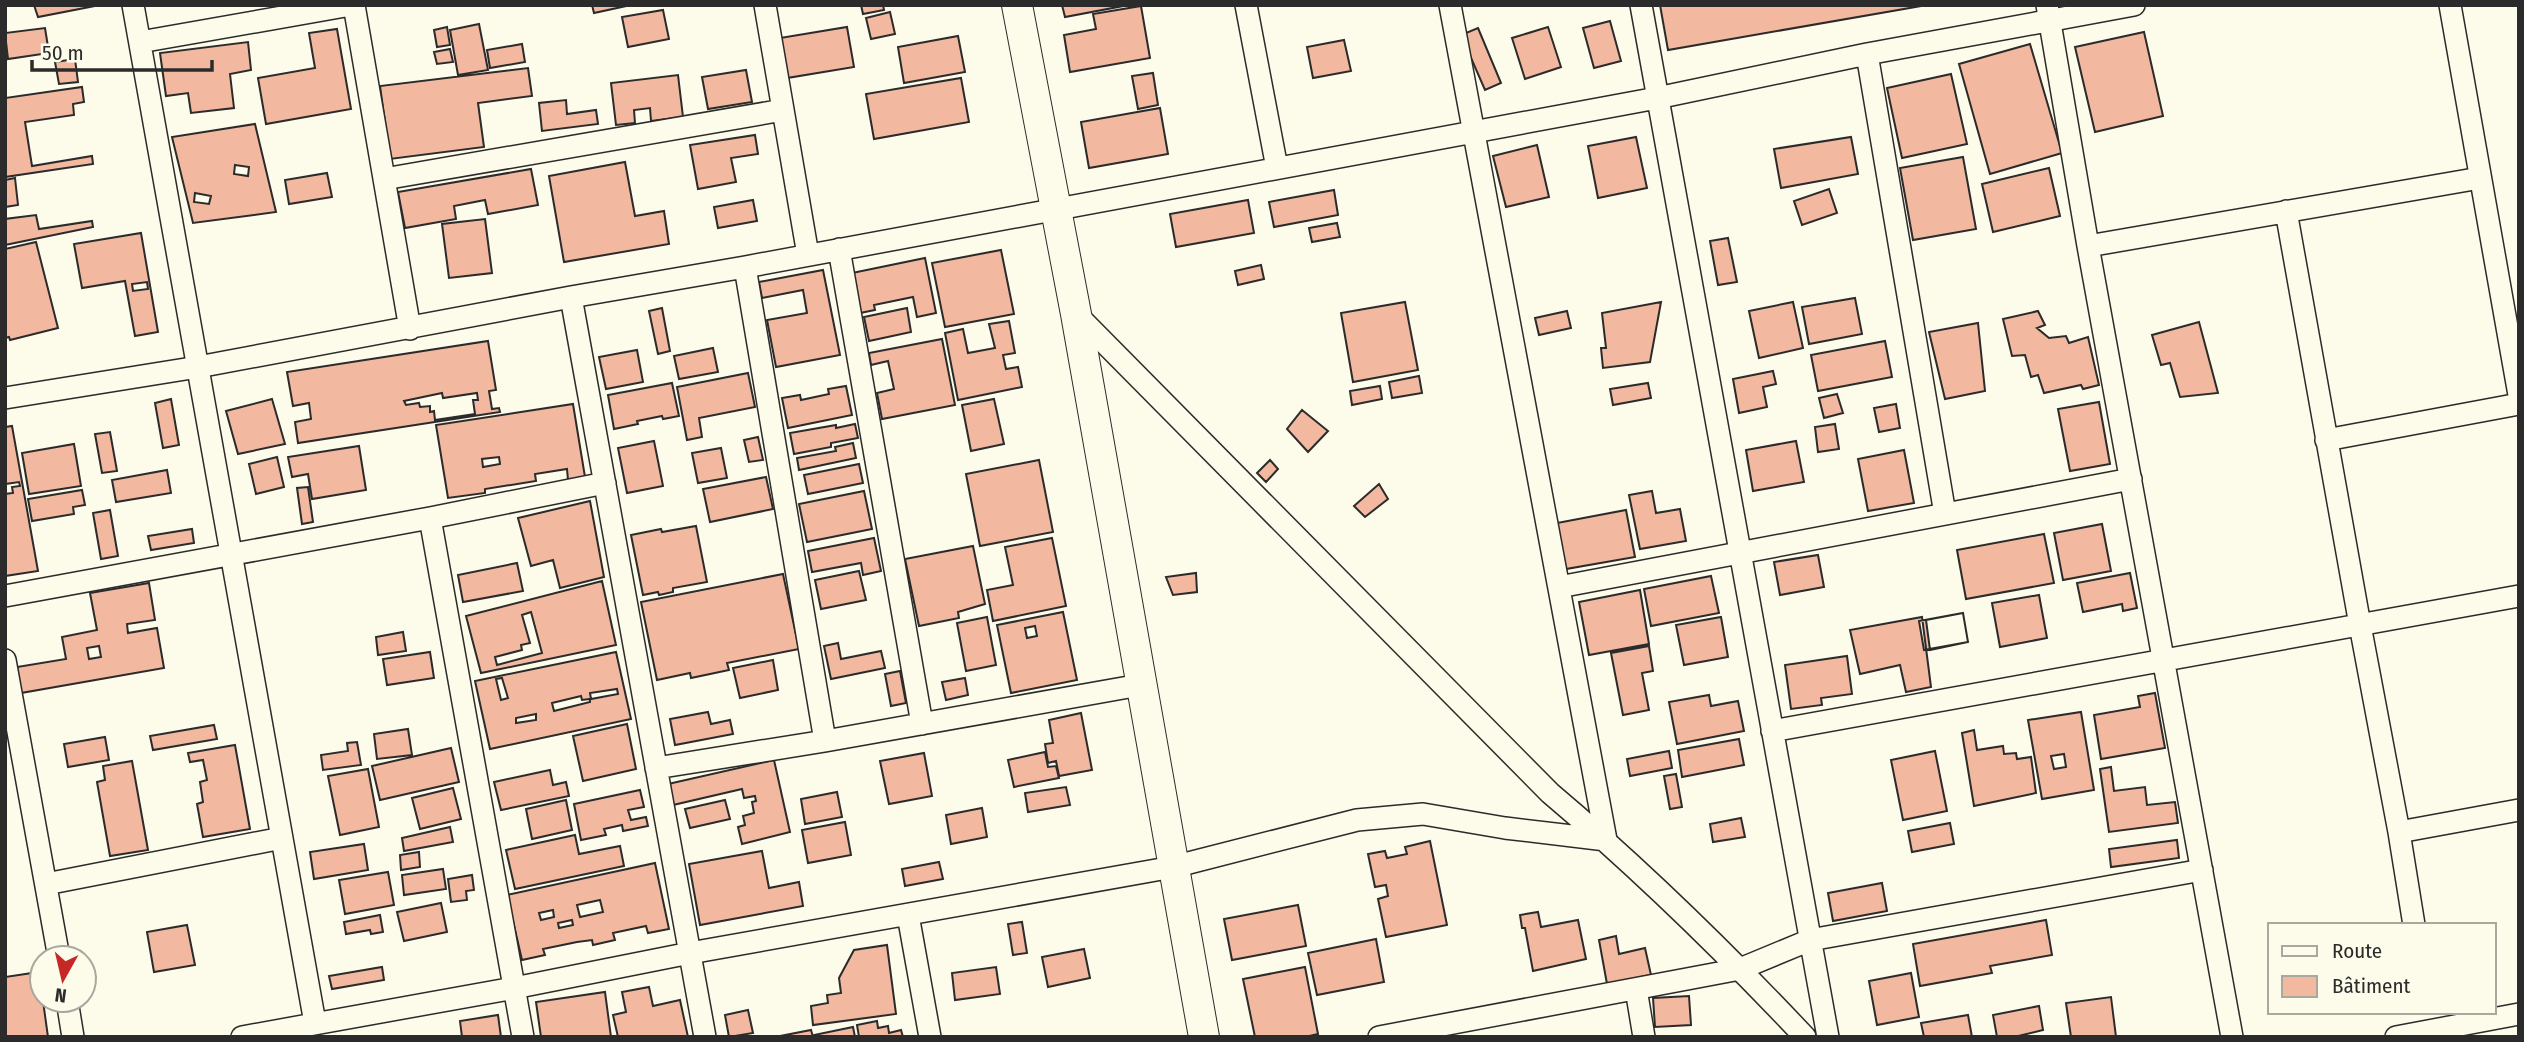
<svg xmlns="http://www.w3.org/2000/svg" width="2524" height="1042" font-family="'Fira Sans Condensed',sans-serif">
	<rect width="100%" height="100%" fill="#fdfbea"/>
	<path fill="#f2b8a0" stroke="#2b2b2b" stroke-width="2" fill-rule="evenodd" d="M34 5H100L38 17Z
		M592 5H631L594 13Z
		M861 5H883L884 10 863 14Z
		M1062 5H1122L1123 6 1065 17Z
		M1660 5H1927L1668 50Z
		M1141 6 1150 58 1070 72 1064 35 1096 29 1093 14Z
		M663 10 669 39 628 47 622 17Z
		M890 12 895 34 871 39 866 18Z
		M1610 21 1621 61 1594 68 1583 28Z
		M479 24 488 70 458 75 450 30Z
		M447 27 450 45 437 47 434 30Z
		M847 27 854 67 787 78 780 38Z
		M1548 27 1561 67 1525 79 1512 38Z
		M45 28 49 53 8 59 5 33Z
		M1478 28 1501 83 1485 90 1461 35Z
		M337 29 351 109 266 124 258 78 315 68 309 33Z
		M2144 32 2163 116 2095 132 2075 47Z
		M958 36 965 72 904 83 898 47Z
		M1344 40 1351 71 1313 78 1307 47Z
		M248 42 251 70 230 74 234 108 191 113 188 93 166 96 160 53Z
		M522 44 525 62 490 68 487 50Z
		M2030 44 2062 153 1990 174 1959 64Z
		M450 49 453 62 437 64 434 52Z
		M75 59 78 82 59 84 55 62Z
		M528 68 532 96 478 103 484 147 390 159 380 86Z
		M746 70 752 102 708 109 702 77Z
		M1153 73 1158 105 1138 109 1132 76Z
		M1951 74 1967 144 1902 158 1887 88Z
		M678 75 683 117 651 121 650 108 634 110 635 123 616 125 611 83Z
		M961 78 969 122 874 139 866 94Z
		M82 87 84 102 73 104 74 115 25 122 32 166 92 156 93 164 5 177V98Z
		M566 100 567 114 596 110 598 124 542 131 539 103Z
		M1160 108 1168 154 1089 168 1081 122Z
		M255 124 276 212 193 223 172 137ZM235 165 249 167 248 176 234 174ZM195 193 211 196 209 204 194 202Z
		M755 135 758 154 731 158 736 182 698 189 690 145Z
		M1636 137 1647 188 1598 198 1588 146Z
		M1851 137 1858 174 1781 188 1774 149Z
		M1537 145 1549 197 1506 207 1493 156Z
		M1963 157 1976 229 1913 240 1900 168Z
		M625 162 635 216 664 211 669 244 564 262 549 176Z
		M2049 168 2060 216 1993 232 1982 184Z
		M531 169 538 205 488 214 485 200 454 206 456 219 405 228 398 192Z
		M327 173 332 197 289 204 285 180Z
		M15 178 18 205 5 207V180Z
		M1829 189 1837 213 1802 225 1794 201Z
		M1334 190 1338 215 1274 227 1269 202Z
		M753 200 757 221 718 228 714 207Z
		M1248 200 1254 233 1176 247 1170 214Z
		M36 215 39 229 92 221 93 227 5 245V219Z
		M485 219 492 273 449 278 442 224Z
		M1337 223 1340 237 1312 242 1309 228Z
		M141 233 158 332 135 336 125 281 82 288 74 244ZM147 282 148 289 133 291 132 284Z
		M1728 238 1737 282 1718 285 1710 241Z
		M36 242 58 328 10 340 9 337 5 338V249Z
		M1001 250 1014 314 945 327 932 263Z
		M925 258 936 313 917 317 913 297 874 305 875 310 860 313 852 273Z
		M1261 265 1264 279 1238 285 1235 271Z
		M823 270 840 355 776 367 767 320 807 313 803 290 762 298 759 282Z
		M1855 298 1862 334 1809 344 1802 307Z
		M1405 302 1418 370 1353 382 1341 313Z
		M1661 302 1650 362 1603 368 1601 348H1606L1602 313Z
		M1793 302 1803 348 1759 358 1749 311Z
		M662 308 670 351 658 354 649 311Z
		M907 308 911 332 869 341 864 317Z
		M1567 311 1571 328 1539 335 1535 318Z
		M2038 311 2045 325 2037 328 2049 338 2066 336 2069 343 2088 337 2099 385 2083 389 2081 385 2044 393 2038 375 2031 377 2025 355 2012 356 2003 319Z
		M1009 321 1015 353 1003 355 1006 369 1018 367 1022 387 958 400 945 333 963 329 968 353 995 348 989 324Z
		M2199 322 2218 393 2180 397 2170 363 2161 365 2152 335Z
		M1978 323 1985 391 1945 399 1929 332Z
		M942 339 955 405 882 419 877 393 894 389 888 361 871 365 869 353Z
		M488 341 496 390 489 391 492 409 499 408 500 412 298 443 295 422 311 419 309 403 293 406 287 372ZM442 393 443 398 477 393 478 400H473L475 414 435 420 434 411 430 412V406L420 407 419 403 406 405 404 401Z
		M1885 341 1892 377 1818 391 1811 355Z
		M713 348 718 372 679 379 674 356Z
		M637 350 643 382 606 389 599 357Z
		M1773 371 1776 384 1763 387 1767 407 1739 413 1733 379Z
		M748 373 755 407 699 418 702 437 687 440 677 387Z
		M1419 376 1422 393 1392 398 1389 382Z
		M672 383 679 416 663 419 662 416 637 421 638 424 614 429 608 395Z
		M1648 383 1651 398 1613 405 1610 389Z
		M846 386 852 415 788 428 782 398 800 395 801 400 829 394 828 389Z
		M1380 386 1382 399 1352 405 1350 391Z
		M1837 394 1843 413 1824 418 1819 398Z
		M171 399 179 445 163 448 155 403Z
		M272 399 285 444 238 454 226 411Z
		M994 399 1004 444 971 451 962 405Z
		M2099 402 2110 464 2070 471 2058 409Z
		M573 404 585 477 568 480 567 469 535 474 536 481 485 489V493L448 498 436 425ZM499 457 500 464 483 467 482 459Z
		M1896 404 1900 428 1879 432 1874 408Z
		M1302 410 1328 431 1308 452 1287 429Z
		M855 424 858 438 831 443V447L794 454 790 433 836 425V428Z
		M1835 424 1839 449 1818 452 1815 427Z
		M12 426 38 571 5 576V494L13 493 12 487 20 486 19 482 5 484V427Z
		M110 432 117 471 102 473 95 434Z
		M758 437 763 460 749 462 744 440Z
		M654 441 663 486 627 493 618 448Z
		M1796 441 1804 482 1753 491 1746 450Z
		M853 443 856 458 799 470 797 458 836 451 835 447Z
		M74 444 81 486 29 494 22 453Z
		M359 446 366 490 312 499 308 474 292 477 288 457Z
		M721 448 727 478 698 483 692 453Z
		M1904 450 1914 503 1868 511 1858 459Z
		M277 457 284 487 256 494 249 464Z
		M1039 460 1053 532 980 546 966 474Z
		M1270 460 1278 469 1266 482 1257 473Z
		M859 464 863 483 808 494 804 475Z
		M167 470 171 493 116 502 112 480Z
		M766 477 773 509 710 522 703 489Z
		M1379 484 1388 499 1365 517 1354 506Z
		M308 487 313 522 302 524 297 488Z
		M82 490 85 505 73 507 74 514 32 521 28 499Z
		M864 491 872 529 807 542 799 504Z
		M1652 491 1656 513 1680 509 1686 541 1640 549 1629 495Z
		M590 501 604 577 560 588 553 560 531 566 518 518Z
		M110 510 118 556 101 559 93 513Z
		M1626 510 1635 557 1566 569 1557 523Z
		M2102 524 2111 571 2063 580 2054 533Z
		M696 526 707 582 673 588V592L659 595 658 592 643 595 631 535 661 529 662 532Z
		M192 529 194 543 151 550 148 536Z
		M2044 534 2054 583 1966 599 1957 550Z
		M874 538 881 571 863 575 861 563 812 572 808 551Z
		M1052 538 1066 606 993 621 987 590 1013 585 1005 547Z
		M973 546 985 604 958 612 959 618 919 626 905 559Z
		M1818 555 1824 587 1780 595 1774 562Z
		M517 563 523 591 463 602 458 575Z
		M859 571 866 600 821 609 815 580Z
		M1196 573 1197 592 1173 595 1166 577Z
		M2130 573 2137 608 2123 611 2122 604 2083 612 2077 583Z
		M783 574 799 649 727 663 729 670 691 678 690 673 657 680 641 602Z
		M1711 576 1719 613 1651 626 1644 589Z
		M602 581 616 645 481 673 466 616ZM531 612 542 653 497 665 495 657 522 650 521 645 530 643 522 615Z
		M149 583 155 620 127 624 128 633 157 628 164 668 21 693 17 667 66 659 62 637 97 630 90 593ZM99 646 101 657 89 659 87 648Z
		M1640 590 1649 644 1589 655 1579 602Z
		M2039 595 2047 638 2000 647 1992 603Z
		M1063 612 1077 680 1011 693 997 625ZM1035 626 1037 636 1027 638 1025 628Z
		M1963 613 1968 642 1924 650 1919 621Z
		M1963 613 1968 642 1930 650 1926 620Z
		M987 617 996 665 966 671 957 623Z
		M1721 617 1728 657 1684 665 1676 625Z
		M1922 617 1931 687 1906 692 1900 665 1860 674 1850 630Z
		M403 632 406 651 378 655 376 637Z
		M838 643 841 659 881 651 885 668 831 679 824 646Z
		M1649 646 1653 671 1642 673 1649 710 1623 715 1611 653Z
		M430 652 434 678 387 685 383 659Z
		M616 652 631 719 490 749 475 681ZM502 678 508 698 501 700 496 679ZM617 689 618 694 591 699 590 693ZM581 696 582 700 590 699V702L554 711 552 703ZM536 714V720L516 723V718Z
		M1847 656 1852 694 1821 698 1822 705 1791 709 1785 665Z
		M773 660 778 690 740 698 733 668Z
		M900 671 906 703 891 706 885 674Z
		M965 678 968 695 946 700 942 682Z
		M2155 693 2165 748 2101 759 2094 715 2140 707 2138 696Z
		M1709 695 1711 706 1738 701 1744 731 1677 744 1669 702Z
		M708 712 711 724 730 720 733 734 675 745 670 719Z
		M2081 712 2094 790 2042 799 2028 720ZM2064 754 2066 767 2054 769 2051 756Z
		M1081 713 1092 770 1059 776 1056 761 1048 763 1045 744 1053 743 1049 720Z
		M627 724 636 769 583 781 573 736Z
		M214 725 217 739 153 750 150 736Z
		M408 729 412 755 377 759 374 734Z
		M1974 730 1977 750 2003 746 2004 754 2016 753 2017 759 2031 757 2036 793 1974 806 1962 733Z
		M105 737 109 760 68 767 64 744Z
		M1739 739 1744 765 1682 777 1678 750Z
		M357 742 361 765 323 770 321 755 348 751 347 743Z
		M235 745 250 829 203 837 197 804 203 802 200 782 207 780 203 760 190 762 188 753Z
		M451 748 459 782 380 800 372 766Z
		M1669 751 1672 768 1630 776 1627 759Z
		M1935 751 1947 811 1903 820 1891 760Z
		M1045 752 1048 767 1056 766 1059 778 1014 787 1008 760Z
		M924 753 932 796 889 804 880 761Z
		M774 760 790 832 742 844 738 827 745 825 743 816 754 813 752 802 756 801 755 796 744 798 742 789 673 805 668 784Z
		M132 761 148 850 110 856 97 782 105 780 103 766Z
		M2111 767 2114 791 2145 787 2147 805 2175 802 2178 823 2109 832 2100 769Z
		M368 769 379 827 340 835 328 776Z
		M550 770 553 785 566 782 569 796 501 810 494 782Z
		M1676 774 1682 807 1670 809 1664 776Z
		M1066 787 1070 805 1028 812 1025 793Z
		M453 788 461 819 420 829 412 798Z
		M640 790 644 807 628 810 631 820 646 817 648 826 623 831 622 825 604 829 606 835 581 840 574 804Z
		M837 792 842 817 805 824 801 799Z
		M566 800 572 830 532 839 526 809Z
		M725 800 730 819 690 828 685 809Z
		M982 808 987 837 951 844 946 815Z
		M1741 818 1745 837 1713 842 1710 824Z
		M845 822 851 855 808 863 802 830Z
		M1950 823 1954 844 1912 852 1908 831Z
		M450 827 453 842 404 851 402 838Z
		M575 835 579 854 620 846 624 866 515 889 506 850Z
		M2177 840 2179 858 2111 867 2109 849Z
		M1430 841 1447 925 1386 937 1378 899 1388 896 1386 885 1375 887 1368 854 1385 851 1387 858 1407 854 1405 847Z
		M364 844 368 870 314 879 310 852Z
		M762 851 769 888 799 882 803 906 700 925 689 864Z
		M419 852 420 867 401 870 400 855Z
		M939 862 943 879 905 886 902 869Z
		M655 863 669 929 648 933 646 926 613 933 615 940 593 945 592 940 577 942 543 949 545 955 522 960 507 895ZM600 900 603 912 580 917 577 905ZM553 910 554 917 541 920 539 913ZM572 920 573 925 559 928 558 923Z
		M443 869 446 889 404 895 402 875Z
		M388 872 394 905 345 914 339 880Z
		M472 875 474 890 466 891 467 900 451 902 448 879Z
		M1882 883 1887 911 1833 921 1828 893Z
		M441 903 447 932 404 941 397 912Z
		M1298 905 1306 946 1232 960 1224 919Z
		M1538 912 1541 927 1578 920 1586 959 1533 971 1525 928H1522L1520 915Z
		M380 915 383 932 371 934 370 930 346 934 344 922Z
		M2046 920 2052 955 1990 966 1992 973 1920 986 1913 944Z
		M1022 922 1027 953 1013 955 1008 924Z
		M187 925 195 965 154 972 147 932Z
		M1616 936 1619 954 1645 948 1651 975 1607 984 1599 940Z
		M1376 939 1384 982 1317 995 1308 953Z
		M887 945 896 1014 813 1025 811 1006 828 1003 827 995 841 993 839 978 854 950Z
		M1084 949 1090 978 1048 987 1042 957Z
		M382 967 384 980 332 989 329 976Z
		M996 967 1000 994 955 1000 952 973Z
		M1305 967 1318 1034 1305 1037H1255L1243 979Z
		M39 972 48 1037H5V977Z
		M1911 973 1919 1017 1877 1025 1869 981Z
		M649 987 653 1006 680 1000 688 1037H618L613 1015 626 1012 622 992Z
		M605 992 611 1037H541L536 1002Z
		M1689 996 1691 1025 1655 1027 1653 998Z
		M2111 997 2116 1037H2071L2066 1003Z
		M2039 1006 2043 1030 2014 1037H1997L1993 1015Z
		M748 1010 753 1033 729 1037 725 1015Z
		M498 1015 501 1037H462L460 1021Z
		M1968 1015 1972 1037H1924L1921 1023Z
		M877 1021 878 1028 888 1026 889 1033 901 1030 903 1037H859L857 1025Z
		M853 1027 855 1037H814V1035Z
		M811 1030 813 1037H775Z"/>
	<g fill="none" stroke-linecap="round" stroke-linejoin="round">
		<defs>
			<path id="street" d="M133 5 315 1023
				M354 5 410 329
				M765 5 808 255
				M1246 5 1277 168
				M1641 5 1828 1037
				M2047 5 2088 246 2232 1037
				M2450 5 2519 395
				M140 42 351 5
				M1867 54 1945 514
				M384 179 783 110
				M2286 211 2360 625 2399 832 2414 925
				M2088 246 2480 178
				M839 249 922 724
				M745 267 825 741
				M571 297 705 1037
				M1076 314 1550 793C1640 869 1724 951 1805 1037
				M5 398 198 367 571 297 745 267 1657 98 1867 54 2134 5
				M2326 440 2519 404
				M430 518 523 1037
				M1559 587 2131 479
				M5 596 430 518 605 483
				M5 660 59 958
				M1772 731 2519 596
				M656 768 825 741 1140 685
				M2399 832 2519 810
				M46 884 282 838
				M908 915 930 1037
				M1636 989 1644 1037
				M67 1000 73 1037
				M242 1037 514 988 690 953 1173 867 1357 820 1423 814 1505 828 1606 840 1450 5
				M1379 1037 1740 969 1810 940 2202 870
				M2396 1037 2519 1014"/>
			<path id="secondary" d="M1017 5 1076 314 1204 1037"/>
		</defs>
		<use href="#street" stroke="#2b2b2b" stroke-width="24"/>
		<use href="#secondary" stroke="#2b2b2b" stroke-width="32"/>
		<use href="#street" stroke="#fdfbea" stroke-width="21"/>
		<use href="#secondary" stroke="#fdfbea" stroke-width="30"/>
	</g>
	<rect width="2524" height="1042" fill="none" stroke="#2b2b2b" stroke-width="14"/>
	<rect x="2268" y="923" width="228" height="91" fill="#fdfbea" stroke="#a9a89e" stroke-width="2"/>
	<rect x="2282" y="946" width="35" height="10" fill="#fdfbea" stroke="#a9a89e" stroke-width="2"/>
	<text x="2332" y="958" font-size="21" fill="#2b2b2b">Route</text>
	<rect x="2282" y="976" width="35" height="21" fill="#f2b8a0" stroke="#a9a89e" stroke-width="2"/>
	<text x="2332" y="993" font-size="21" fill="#2b2b2b">Bâtiment</text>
	<g transform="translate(63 979) rotate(188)"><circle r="33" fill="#fdfbea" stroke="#a9a89e" stroke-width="2"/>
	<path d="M0-5L12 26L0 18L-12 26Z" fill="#c62828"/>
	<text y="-10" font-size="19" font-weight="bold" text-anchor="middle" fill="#2b2b2b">N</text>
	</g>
	<path d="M32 60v10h180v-10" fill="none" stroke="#2b2b2b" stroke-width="3.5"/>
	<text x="42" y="60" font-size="21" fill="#2b2b2b" stroke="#fdfbea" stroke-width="5" paint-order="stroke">50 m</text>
</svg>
